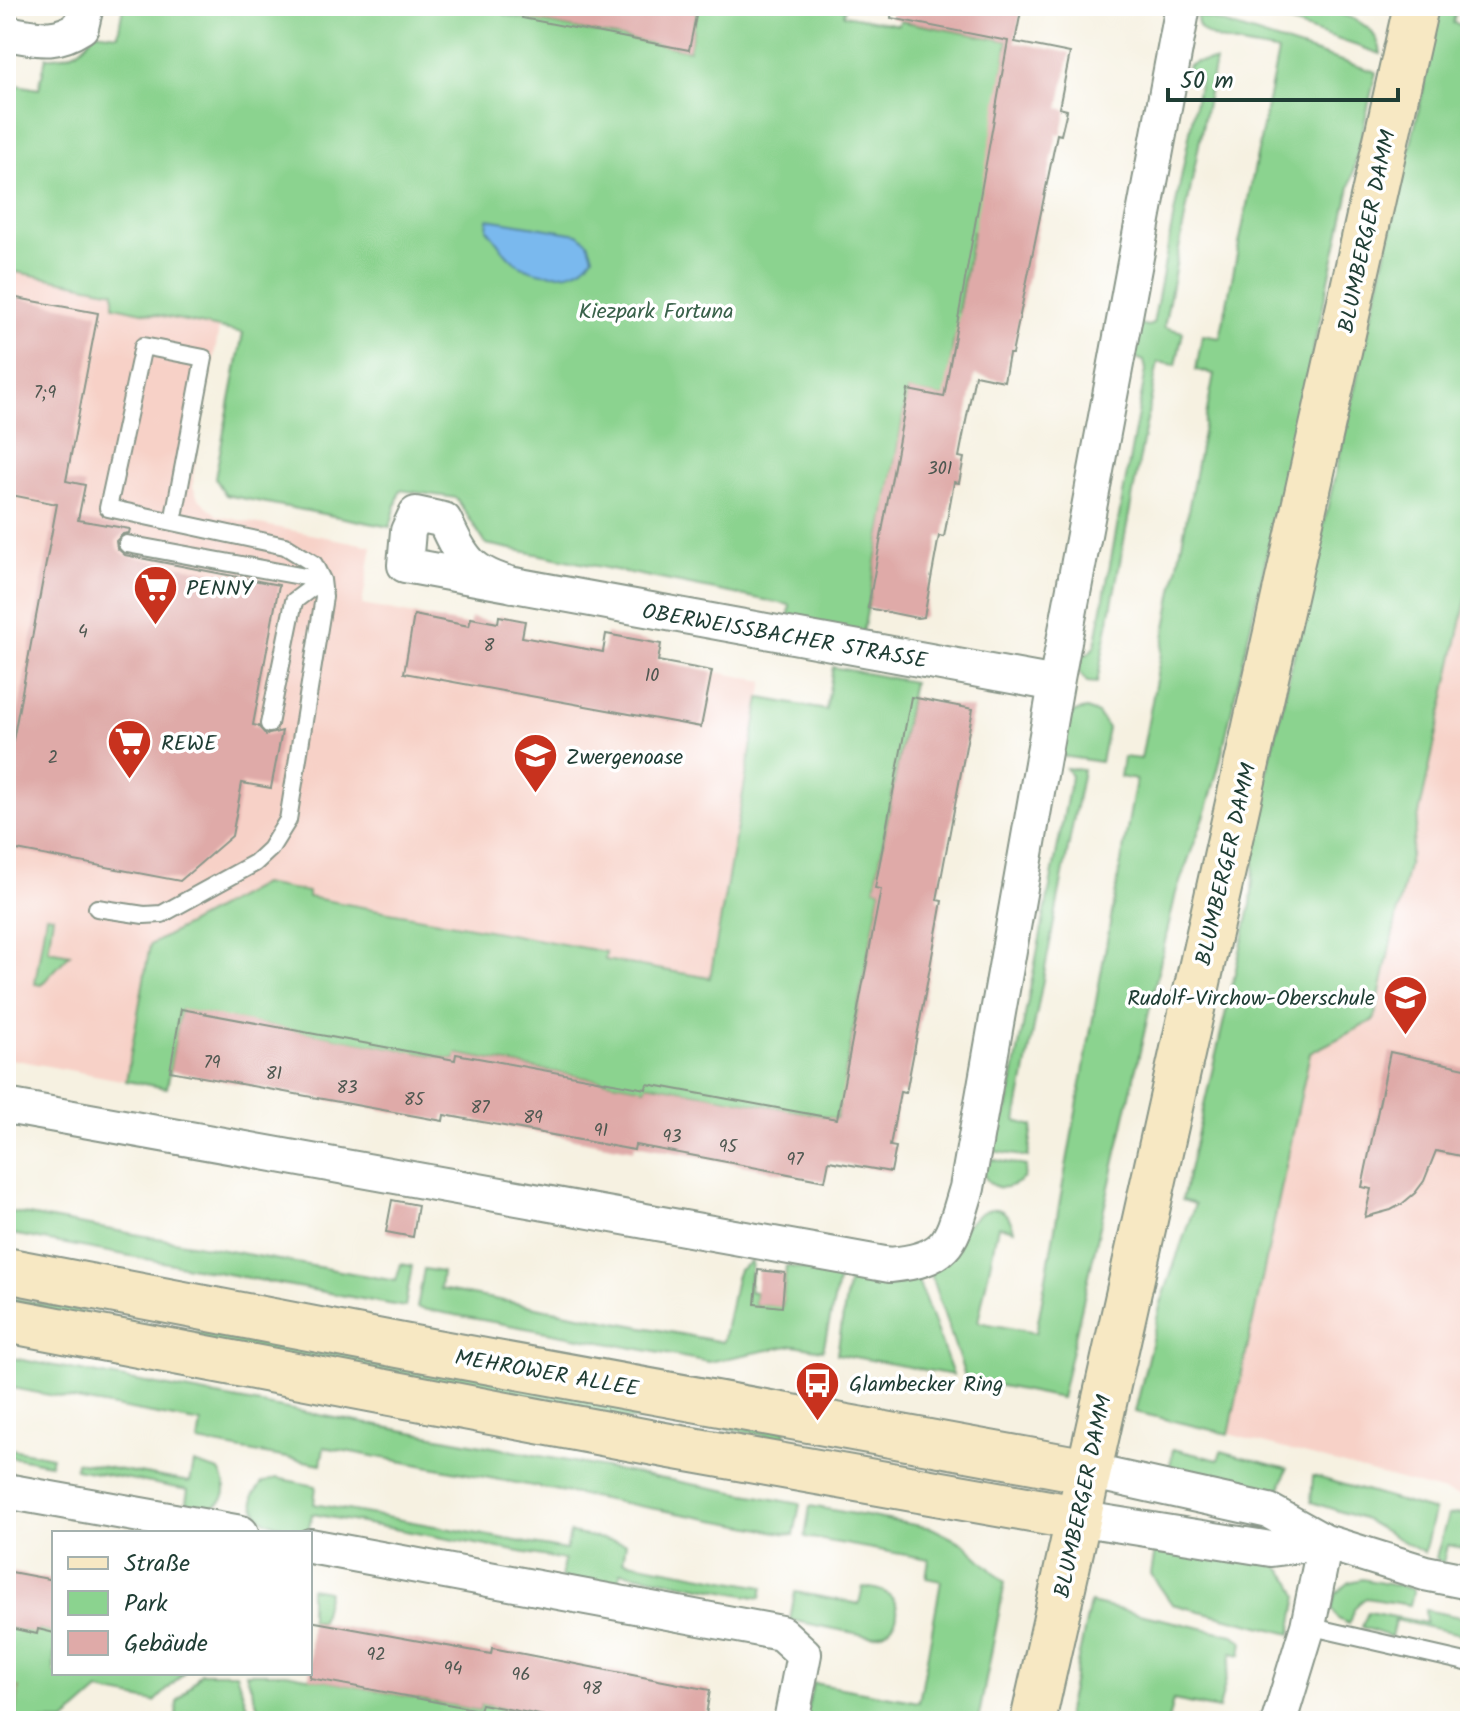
<svg xmlns="http://www.w3.org/2000/svg" width="1476" height="1727" font-family="Kalam,sans-serif">
	<rect width="100%" height="100%" fill="#fff"/>
	<filter id="ink" filterUnits="userSpaceOnUse"><feTurbulence type="fractalNoise" baseFrequency=".0125" numOctaves="2"/><feDisplacementMap in="SourceGraphic" scale="16" xChannelSelector="R" yChannelSelector="G"/><feConvolveMatrix kernelMatrix="1 2 1 2 8 2 1 2 1" color-interpolation-filters="sRGB"/></filter>
	<filter id="wash" filterUnits="userSpaceOnUse"><feTurbulence type="fractalNoise" baseFrequency=".006" numOctaves="4" result="noise"/><feDisplacementMap in="SourceGraphic" scale="32" xChannelSelector="R" yChannelSelector="G"/><feGaussianBlur stdDeviation="1.8" result="paint"/><feColorMatrix in="noise" values="0 0 0 0 0 0 0 0 0 0 0 0 0 0 0 0 0 1.4 0 .05"/><feComposite in="paint" operator="in"/></filter>
	<g filter="url(#wash)">
		<rect width="100%" height="100%" fill="#f6f1e1"/>
		<path fill="#f7d1c7" d="M6 270 115 292V306L219 329 193 475V487L198 498 218 516 372 546 362 605 764 681 710 979 605 960V952L307 896 308 892 150 945 126 1081 6 1058Z
			M1470 582V1499L1229 1434 1310 1053 1374 1020Z"/>
		<path fill="#8bd38f" stroke="#558862" stroke-width="2" d="M123 6H506L505 15 689 50 698 6H829L845 9 844 15 899 25 900 21 1008 41 979 233 973 232 958 312 963 313 953 344 947 398 908 391 862 638 788 625 790 605 486 544 456 498 400 490 390 527 226 495 215 478 243 333 114 306V291L6 270V83L39 89 46 57C70 58 82 51 95 32L118 35Z
			M1239 6C1278 6 1376 0 1381 54Z
			M1445 6H1457L1453 23 1470 27V582L1374 1020 1310 1053 1229 1434 1135 1412 1160 1306 1195 1204 1182 1200 1251 904 1257 829 1264 785 1427 73 1439 8Z
			M1198 15 1376 72 1219 766 1207 809 1176 893 1061 1398 966 1379 929 1270C944 1252 996 1171 1014 1230L998 1226 978 1322 1036 1333 1136 780 1120 777 1123 757 1141 759 1214 374 1196 370 1202 335 1220 338 1278 52C1258 46 1190 44 1198 15Z
			M1215 61 1164 327 1183 332 1176 365 1158 362 1097 683 1087 682 1072 662 1073 654H1088L1095 646 1146 370 1144 361 1129 355 1136 323 1148 326 1153 324 1200 79 1196 73 1187 71 1188 66 1196 62Z
			M833 667 913 682 875 888 881 889 844 1080 852 1108 839 1106 837 1119 648 1084 646 1089 457 1054 455 1060 181 1010 167 1088 126 1081 150 945 262 884 308 892V897L606 952 605 960 710 978 760 698 826 710Z
			M1087 709 1098 714 1108 728 1101 762 1055 755C1060 734 1060 711 1087 709Z
			M1066 768 1083 770 1016 1121 1033 1126 1028 1157 981 1149 987 1117 1003 1119 1006 1114 1070 783 1071 776Z
			M46 915 53 916 48 950 70 954 41 985 35 984Z
			M980 1157 1026 1166 1024 1178C1000 1197 982 1186 980 1157Z
			M6 1211 396 1281 401 1264 412 1266 405 1307 6 1233Z
			M752 1261 749 1291 756 1292 755 1304 782 1306 786 1266 840 1274 823 1350 794 1345 709 1362 417 1308 424 1269 442 1272 440 1289 723 1342 736 1278 739 1270Z
			M916 1275 953 1375 837 1354 849 1278 890 1282Z
			M6 1297 195 1333 262 1337 786 1430 784 1439 689 1421 612 1419 6 1308Z
			M6 1357 800 1504 794 1535 324 1447 321 1464 198 1442 201 1423 6 1387Z
			M6 1448 52 1457 50 1464 6 1456Z
			M1173 1449 1218 1460 1221 1451 1287 1469 1277 1496 1168 1476Z
			M76 1462 190 1482 194 1463 219 1471C237 1502 211 1513 185 1508L188 1490 75 1469Z
			M1313 1476 1434 1511 1424 1553 1363 1519 1311 1502Z
			M276 1478 316 1486 314 1504 566 1550 570 1533 626 1543 623 1561 763 1587 761 1598 621 1572 618 1588 561 1578 564 1560 312 1514 308 1531C285 1527 252 1527 253 1496L262 1483Z
			M810 1506 932 1528 964 1544 1005 1582 978 1721H805L813 1683 919 1702 941 1581 926 1578 929 1559 805 1537Z
			M1459 1514 1470 1517V1549L1447 1545 1443 1564 1436 1558 1448 1515Z
			M1156 1545 1276 1564 1292 1582 1298 1596 1291 1634 1172 1604 1151 1574Z
			M1362 1579 1414 1589 1410 1605 1366 1598C1355 1605 1352 1611 1349 1624L1338 1619 1332 1609 1335 1594 1350 1582Z
			M863 1587C871 1588 882 1589 889 1595 908 1612 891 1637 869 1636L790 1620 795 1592 859 1604Z
			M310 1588 328 1591 321 1622 310 1620Z
			M1090 1603 1233 1635 1243 1641 1241 1655 1232 1653 1219 1709 1173 1700 1168 1721H1065Z
			M1425 1610 1470 1619V1636L1395 1620 1391 1637 1362 1627 1368 1612 1426 1623Z
			M6 1627 37 1633 38 1629 54 1633V1673H184L155 1702 99 1691 65 1721H6Z
			M201 1673H236L252 1721H176L177 1702Z
			M246 1673H286L479 1710 481 1704 572 1721H263Z"/>
		<path fill="#eeda9e" stroke="#868c69" stroke-width="2" d="M6 1685 19 1688 14 1721H6Z"/>
		<path fill="#7ab9ee" stroke="#4c7b91" stroke-width="2" d="M488 219 578 234 588 242 593 256C578 281 538 277 516 263 504 255 496 239 487 229Z"/>
		<g id="blocks">
			<path fill="#dfaaa8" d="M523 6H698L689 50 522 18Z
				M892 6H1022L1015 42 1070 53 1059 108 1067 110 1061 135 1057 134 1012 354H1009L1004 381 975 375 959 457 964 458 959 483 954 482 944 537 939 536 924 617 917 618 868 608 908 390 944 397 1008 41 891 18Z
				M6 296 98 313 66 481 85 485 78 520 130 529 129 533 123 534 116 541 117 548 125 555 279 585 253 725 258 726 266 735 282 731 271 788 242 783 232 836 180 881 6 848V778L57 504 6 494Z
				M414 615 469 626 471 618 498 623 499 616 525 621 522 637 603 652 606 634 661 644 658 661 712 671 701 727 404 673Z
				M911 697 973 709 937 900 942 901 926 989 906 1093 900 1092 890 1146 896 1147 891 1172 829 1161 825 1181 690 1155 635 1145 634 1150 444 1115 443 1121 170 1071 181 1009 455 1060 456 1054 646 1089 647 1084 837 1119 881 889 875 888Z
				M1390 1052 1470 1069V1158L1436 1151 1424 1181 1415 1193 1402 1204 1391 1210 1365 1217 1371 1189 1362 1187Z
				M392 1200 418 1205 413 1237 386 1232Z
				M758 1270 785 1273 782 1307 755 1304Z
				M6 1571 54 1580V1633L38 1629 37 1634 6 1627Z
				M310 1621 491 1654 492 1648 710 1690 705 1721H572L481 1704 479 1710 310 1678Z"/>
		</g>
	</g>
	<g filter="url(#ink)">
		<use href="#blocks" fill-opacity="0" stroke="#8a978a" stroke-width="2"/>
		<g fill="none" stroke-linecap="round" stroke-linejoin="round">
			<defs>
				<path id="service" d="M127 544 322 580
					M269 724 294 601 322 580
					M97 908 144 915 162 914 255 863 270 849 288 820 324 597 322 580 314 564 285 546 108 508 143 346 204 358 173 522
					M1308 1626 1470 1663"/>
				<path id="minor" d="M6 33C37 38 53 45 81 27L86 6
					M513 585C469 573 463 560 444 520L416 514 408 531 405 565 1056 684
					M6 1106 890 1265C951 1259 951 1241 967 1188L1056 684 1183 6
					M1088 1471 1269 1511 1325 1542 1425 1573 1470 1582
					M6 1491 241 1533
					M1077 1518 1271 1549 1325 1542
					M310 1546 781 1633 804 1654 791 1721
					M1279 1721 1308 1626 1325 1542"/>
				<path id="secondary" d="M6 1270 403 1346 1088 1471
					M6 1320 670 1446 1077 1518
					M1033 1721 1416 6"/>
			</defs>
			<use href="#service" stroke="#8a978a" stroke-width="20"/>
			<use href="#minor" stroke="#8a978a" stroke-width="38"/>
			<use href="#secondary" stroke="#8a978a" stroke-width="48"/>
			<use href="#service" stroke="#fff" stroke-width="16"/>
			<use href="#minor" stroke="#fff" stroke-width="34"/>
			<use href="#secondary" stroke="#f7e8c3" stroke-width="44"/>
		</g>
	</g>
	<defs>
		<symbol id="supermarket-pin" viewBox="-11 -11 22 30"><path d="M0 17L-7.5 6A9.5 9.5 0 1 1 7.5 6Z" fill="#c8321e" stroke="#fff"/><path d="M-6-5.5h2.5l.6 2H6L4.5 2H-2.5L-4.4-4H-6ZM-1.5 3.2a1.3 1.3 0 1 0 .1 0ZM3 3.2a1.3 1.3 0 1 0 .1 0Z" fill="#fff"/></symbol>
		<symbol id="school-pin" viewBox="-11 -11 22 30"><path d="M0 17L-7.5 6A9.5 9.5 0 1 1 7.5 6Z" fill="#c8321e" stroke="#fff"/><path d="M0-5L7-2L0 1L-7-2ZM-4 1L0 2.5L4 1V4Q0 6-4 4Z" fill="#fff"/></symbol>
		<symbol id="bus-pin" viewBox="-11 -11 22 30"><path d="M0 17L-7.5 6A9.5 9.5 0 1 1 7.5 6Z" fill="#c8321e" stroke="#fff"/><path d="M-5-6H5V4H4V6H2V4H-2V6H-4V4H-5ZM-3.5-4V0h7V-4ZM-3.5 1.2v1.5H-2V1.2ZM2 1.2v1.5H3.5V1.2Z" fill="#fff"/></symbol>
	</defs>
	<g fill-rule="evenodd">
		<use href="#supermarket-pin" x="130" y="562" width="51" height="69"/>
		<use href="#supermarket-pin" x="104" y="716" width="51" height="69"/>
		<use href="#school-pin" x="510" y="730" width="51" height="69"/>
		<use href="#school-pin" x="1380" y="972" width="51" height="69"/>
		<use href="#bus-pin" x="792" y="1358" width="51" height="69"/>
	</g>
	<g text-anchor="middle" stroke-width="7" stroke-linejoin="round" paint-order="stroke">
		<g font-size="18" fill="#4f5851">
			<text x="45" y="398">7;9</text>
			<text x="940" y="474">301</text>
			<text x="83" y="637">4</text>
			<text x="489" y="651">8</text>
			<text x="652" y="681">10</text>
			<text x="53" y="763">2</text>
			<text x="212" y="1068">79</text>
			<text x="274" y="1079">81</text>
			<text x="347" y="1093">83</text>
			<text x="414" y="1105">85</text>
			<text x="480" y="1113">87</text>
			<text x="533" y="1123">89</text>
			<text x="601" y="1136">91</text>
			<text x="672" y="1142">93</text>
			<text x="728" y="1152">95</text>
			<text x="795" y="1165">97</text>
			<text x="376" y="1660">92</text>
			<text x="453" y="1674">94</text>
			<text x="521" y="1680">96</text>
			<text x="592" y="1694">98</text>
		</g>
		<g font-size="22" fill="#1f3d34" stroke="#fff">
			<text transform="translate(1366 231) rotate(-78)" y="8">BLUMBERGER DAMM</text>
			<text transform="translate(785 635) rotate(10)" y="8">OBERWEISSBACHER STRASSE</text>
			<text transform="translate(1225 864) rotate(-77)" y="8">BLUMBERGER DAMM</text>
			<text transform="translate(547 1372) rotate(10)" y="8">MEHROWER ALLEE</text>
			<text transform="translate(1082 1496) rotate(-78)" y="8">BLUMBERGER DAMM</text>
		</g>
		<g font-size="22" fill="#3a624b" stroke="#fff">
			<text x="656" y="318">Kiezpark Fortuna</text>
		</g>
		<g font-size="22" fill="#1f3d34" stroke="#fff" text-anchor="start">
			<text x="186" y="595">PENNY</text>
			<text x="161" y="750">REWE</text>
			<text x="566" y="764">Zwergenoase</text>
			<text x="1375" y="1005" text-anchor="end">Rudolf-Virchow-Oberschule</text>
			<text x="849" y="1391">Glambecker Ring</text>
		</g>
	</g>
	<rect width="1476" height="1727" fill="none" stroke="#fff" stroke-width="32"/>
	<rect x="52" y="1531" width="260" height="144" fill="#ffffff" stroke="#a5b1ae" stroke-width="2"/>
	<rect x="68" y="1557" width="40" height="12" fill="#f7e8c3" stroke="#a5b1ae" stroke-width="2"/>
	<text x="124" y="1571" font-size="24" fill="#1f3d34">Straße</text>
	<rect x="68" y="1591" width="40" height="24" fill="#8bd38f" stroke="#a5b1ae" stroke-width="2"/>
	<text x="124" y="1611" font-size="24" fill="#1f3d34">Park</text>
	<rect x="68" y="1631" width="40" height="24" fill="#dfaaa8" stroke="#a5b1ae" stroke-width="2"/>
	<text x="124" y="1651" font-size="24" fill="#1f3d34">Gebäude</text>
	<path d="M1168 88v12h230v-12" fill="none" stroke="#1f3d34" stroke-width="4"/>
	<text x="1180" y="88" font-size="24" fill="#1f3d34" stroke="#ffffff" stroke-width="6" paint-order="stroke">50 m</text>
</svg>
